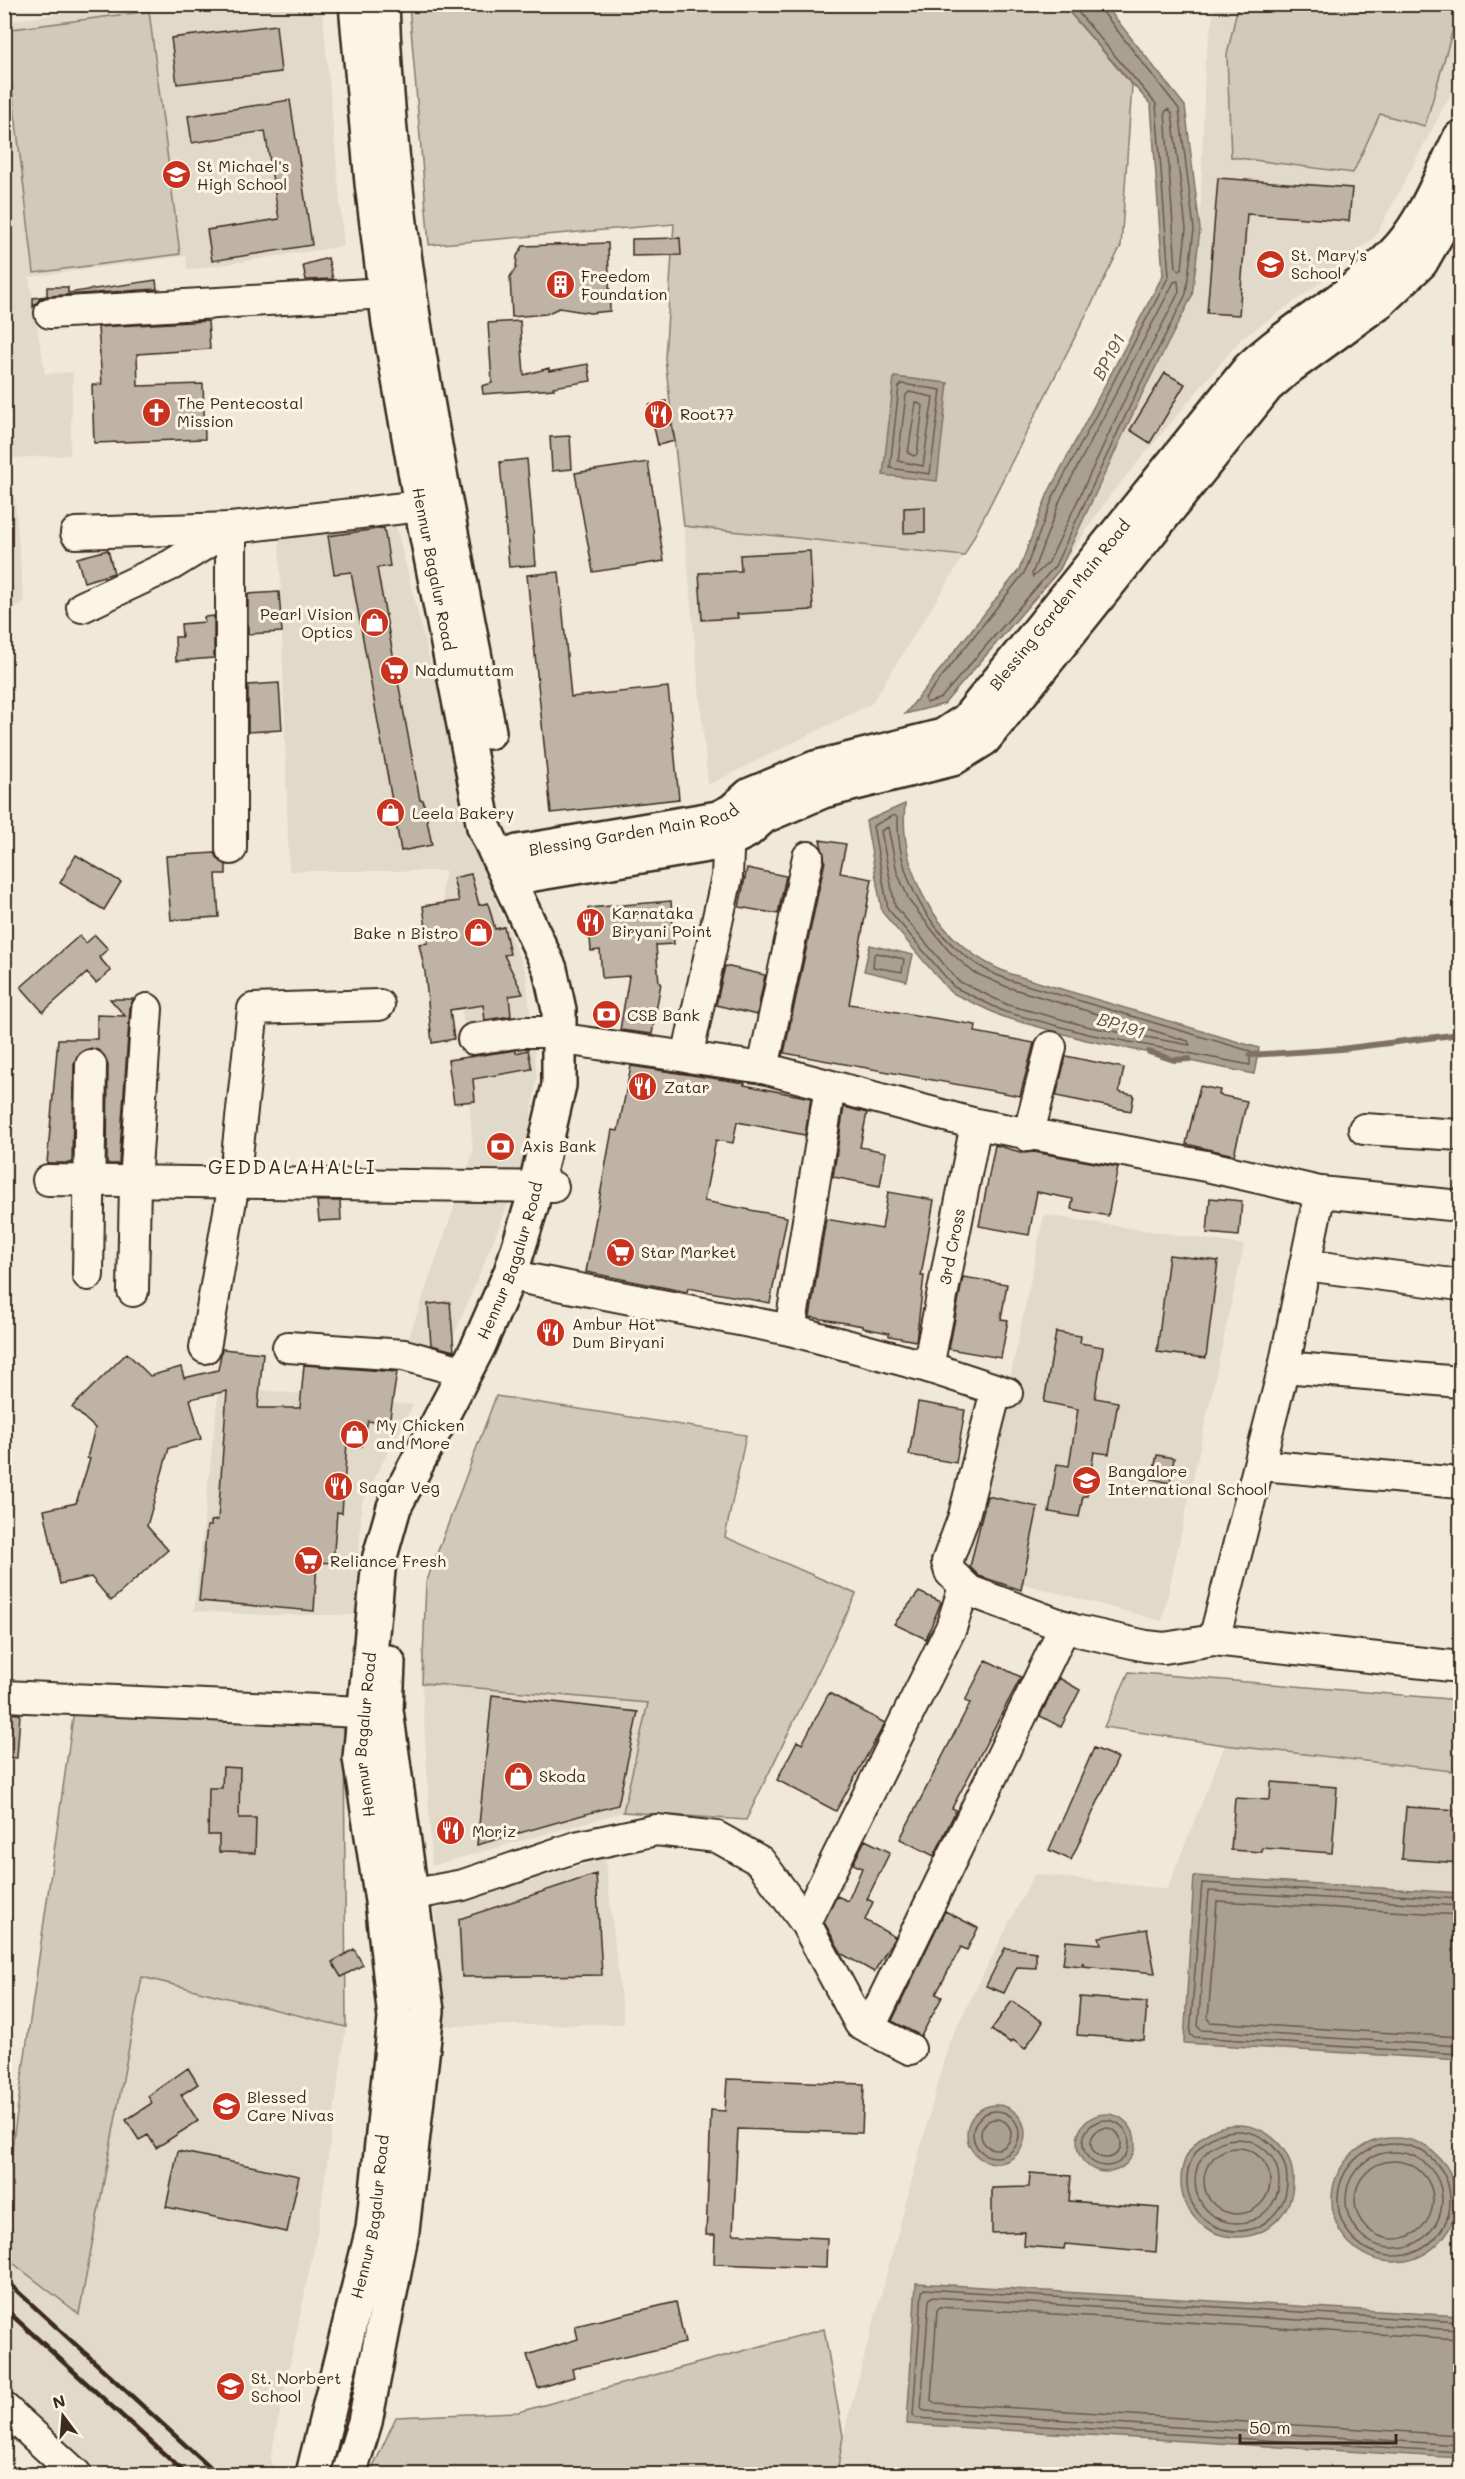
<svg xmlns="http://www.w3.org/2000/svg" width="1465" height="2479" font-family="Mali,sans-serif">
	<rect width="100%" height="100%" fill="#f0e9d9"/>
	<filter id="ink" filterUnits="userSpaceOnUse"><feTurbulence type="fractalNoise" baseFrequency=".0167" numOctaves="2"/><feDisplacementMap in="SourceGraphic" scale="12" xChannelSelector="R" yChannelSelector="G"/><feConvolveMatrix kernelMatrix="1 2 1 2 8 2 1 2 1" color-interpolation-filters="sRGB"/></filter>
	<g filter="url(#ink)">
		<path fill="#e1d9c9" d="M122 4 322 5 344 246 187 270 186 256 29 277 27 264 45 374 73 372 70 455 11 458 24 602 5 615 4 22Z
			M1215 5H1460V76L1375 237 1311 290 1241 339 1111 494 1060 569 1143 392 1192 296 1200 229 1205 61Z
			M395 522 481 865 526 973 537 1076 524 1166 446 1355 409 1337 473 1153 464 1024 442 888 446 871H289L279 534Z
			M684 526 964 556 871 704 708 785Z
			M1044 1215 1244 1245 1162 1621 957 1566 1007 1393Z
			M219 1386 413 1405 362 1502 355 1615H263L194 1611Z
			M422 1683 649 1703 623 1812 432 1866Z
			M1225 1745 1460 1772V2474H837L843 2436 949 2042 1034 1874 1167 1889Z
			M605 1858 624 2024 442 2026 435 1910Z
			M142 1977 346 2027 318 2229 270 2460 277 2474H93L5 2391 4 2257 79 2314Z"/>
		<path fill="#d2c9ba" stroke="#867a6c" stroke-width="1.5" d="M409 5H1063L1132 85 1121 246 964 556 684 526 665 358 674 224 429 245Z
			M1238 5H1460L1425 126 1380 114 1353 173 1231 157 1227 55Z
			M149 11 180 254 34 273 5 30Z
			M496 1396 746 1435 725 1537 856 1594 746 1820 623 1812 648 1703 422 1683 426 1583Z
			M1129 1672 1460 1700V1772L1225 1745 1104 1727Z
			M74 1710 344 1725 346 2027 142 1977 79 2314 5 2257V2197Z
			M824 2329 843 2436 837 2474H370L396 2417 518 2412Z"/>
		<path fill="#aaa091" stroke="#7e7163" stroke-width="1.5" d="M1063 5H1105L1185 106 1200 229 1192 296 1143 392 1060 569 944 704 905 714 1019 570 1048 493 1163 275 1151 105Z
			M894 377 948 383 937 481 883 475Z
			M905 804C898 876 942 950 1011 974L1259 1048 1254 1074 1086 1040 1003 1017 950 992 882 912 866 821Z
			M870 945 913 955 907 981 864 971Z
			M1194 1876 1460 1893V2060L1184 2043Z
			M967 2134a29 29 0 1 1 58 0a29 29 0 1 1-58 0Z
			M1077 2143a29 29 0 1 1 58 0a29 29 0 1 1-58 0Z
			M1181 2181a56 56 0 1 1 112 0a56 56 0 1 1-112 0Z
			M1332 2200a62 62 0 1 1 124 0a62 62 0 1 1-124 0Z
			M916 2283 1460 2316V2458L907 2424Z"/>
		<g fill="none" stroke-linecap="round" stroke-linejoin="round">
			<path stroke="#67594c" stroke-width="1.5" d="M1071 4 1156 104 1169 276 1054 495 1024 573 925 698 927 703 941 698 1055 566 1138 389 1186 294 1194 229 1179 109 1102 11 1101 4
				M1168 109 1172 113 1186 229 1182 268 1179 271 1176 268 1165 112Z
				M1178 281 1179 292 1131 386 1049 562 1033 577 1032 574 1061 498 1174 282Z
				M902 384 941 390 930 474 890 468 899 387Z
				M909 392 933 397 923 466 898 461 906 395Z
				M916 402 923 406 917 454 914 456 908 453Z
				M894 815 898 818C896 887 943 957 1009 980L1250 1051V1065L1088 1034 1005 1012 954 987 888 909 873 826Z
				M888 827 897 872 910 902 949 951 973 972 1007 987 1188 1041 1190 1045 1090 1027 1008 1005 958 981 895 906 881 831Z
				M877 953 904 959 902 972 873 967 874 955Z
				M1460 1899 1202 1883 1190 2034 1193 2037 1460 2054
				M1460 1906 1209 1891 1198 2027 1201 2030 1460 2046
				M1460 1915 1217 1901 1208 2019 1210 2022 1460 2037
				M973 2134a23 23 0 1 1 46 0a23 23 0 1 1-46 0Z
				M981 2134a15 15 0 1 1 30 0a15 15 0 1 1-30 0Z
				M1083 2143a23 23 0 1 1 46 0a23 23 0 1 1-46 0Z
				M1091 2143a15 15 0 1 1 30 0a15 15 0 1 1-30 0Z
				M1187 2181a50 50 0 1 1 100 0a50 50 0 1 1-100 0Z
				M1195 2181a42 42 0 1 1 84 0a42 42 0 1 1-84 0Z
				M1338 2200a56 56 0 1 1 112 0a56 56 0 1 1-112 0Z
				M1204 2181a33 33 0 1 1 66 0a33 33 0 1 1-66 0Z
				M1346 2200a48 48 0 1 1 96 0a48 48 0 1 1-96 0Z
				M1355 2200a39 39 0 1 1 78 0a39 39 0 1 1-78 0Z
				M1460 2322 924 2289 922 2292 913 2415 916 2418 1460 2452
				M1460 2330 931 2297 929 2300 921 2408 924 2411 1460 2445
				M1460 2339 940 2307 937 2310 931 2400 934 2403 1460 2435"/>
			<path stroke="#7e7163" stroke-width="6" d="M1149 1052 1174 1060 1189 1059
				M1250 1055 1341 1049 1460 1034"/>
		</g>
		<path fill="#beb3a4" stroke="#3b2a1e" stroke-width="1.5" d="M276 25 281 72 177 84 171 38Z
			M290 100 312 245 212 261 207 230 279 219 265 131 192 143 188 116Z
			M1218 178 1352 188 1349 221 1247 214 1239 315 1207 313Z
			M680 238 681 255 632 256V239Z
			M608 243 610 311 590 313 559 308 546 314 512 317 510 277 516 268 517 256 523 246Z
			M328 258 333 279 306 280 303 265Z
			M156 280 157 289 49 296 40 299 33 307V298L47 296V287H68V293Z
			M208 321 210 349 137 354 138 386 203 384 205 439 94 443 92 385 102 384 98 327Z
			M520 321 524 375 549 368V371L588 364 591 381 553 387 554 389 483 394 482 386 492 383 488 323Z
			M1165 373 1185 384 1150 443 1130 430Z
			M666 401 675 441 658 445 649 405Z
			M570 436 572 469 552 471 550 437Z
			M527 459 536 565 509 567 500 462Z
			M648 462 664 561 593 572 575 473Z
			M925 507V532L904 533V508Z
			M384 528 390 566 377 568 420 800H423L432 845 401 851 351 572 334 574 328 536Z
			M108 550 114 573 84 582 77 558Z
			M810 551 813 610 737 614 738 618 702 620 699 573 741 571 740 555Z
			M559 572 571 697 668 687 679 799 551 813 527 575Z
			M279 592 282 632 248 634V594Z
			M214 616V658L176 661 175 637H182L181 624 205 622 204 617Z
			M279 683 282 730 248 732V685Z
			M820 840 846 844 840 873 872 879 849 1004 976 1025 975 1032 1034 1043 1020 1096 784 1053 825 861Z
			M215 853 226 865V874H216L219 917 171 920 166 856Z
			M76 855 121 882 104 910 60 883Z
			M747 868 786 876 778 914 739 907Z
			M471 874 479 905 488 903 495 929 504 927 510 954 504 955 523 994 509 996 511 1016 485 1020 483 1005 450 1010 454 1039 432 1043 425 972 419 944 428 943 423 906 459 901 453 878Z
			M671 901 674 944 656 945 659 983H661L652 1034 620 1030 629 976 602 978 600 950 591 951 588 908Z
			M95 935 108 949 99 957 111 971 96 983 87 973 43 1012 21 987 79 936 86 943Z
			M725 966 765 975 757 1015 716 1005Z
			M110 999H133L130 1008 119 1164H107L108 1065 100 1051 91 1048 77 1056 74 1064 72 1163H47L58 1039H97V1015L125 1016Z
			M516 1050V1053L528 1050 532 1069 473 1079 475 1101 454 1103 448 1060Z
			M1066 1056 1124 1068 1119 1092 1134 1095 1131 1111 1056 1096Z
			M631 1066 745 1083 744 1085 811 1098 805 1135 737 1122 733 1143 716 1140 704 1201 787 1217 770 1303 688 1288 687 1292 586 1272 612 1130 618 1131Z
			M1200 1086 1220 1090 1219 1095 1247 1101 1234 1155 1186 1144Z
			M844 1107 867 1113 860 1147 886 1152 880 1186 833 1177Z
			M995 1145 1024 1153 1034 1152 1118 1167 1108 1216 1071 1209 1073 1199 1037 1192 1029 1235 979 1226Z
			M888 1192 934 1200 921 1276H924L916 1341 889 1336V1333L863 1328V1326L810 1317 826 1219 882 1229Z
			M1210 1198 1242 1201 1239 1236 1207 1233Z
			M317 1201H340L341 1220 319 1221Z
			M1169 1255 1218 1261 1206 1358 1157 1352Z
			M963 1277 1007 1284 1001 1319 1008 1320 1001 1358 949 1349Z
			M450 1302 454 1351 431 1345 428 1304Z
			M1056 1332 1081 1336 1080 1343 1103 1347 1095 1398 1118 1402 1109 1454 1094 1452 1087 1496H1083L1079 1517 1049 1512 1057 1464 1069 1466 1078 1409 1044 1402Z
			M222 1349 263 1353 258 1408H300L304 1365 397 1372 389 1424 368 1421 362 1446 347 1443 342 1513 337 1512 333 1563 317 1562 314 1611 199 1601 207 1526H211V1521L218 1520 227 1391 190 1399 201 1439 169 1448 147 1526 168 1550 111 1601 91 1577 60 1584 44 1510 76 1503 90 1459 87 1458 95 1428 72 1407 127 1353 150 1376 181 1367 184 1378 218 1370Z
			M918 1402 965 1410 956 1463 909 1455Z
			M1157 1455 1174 1458 1170 1483 1152 1479Z
			M987 1496 1038 1507 1021 1590 979 1576 970 1567Z
			M919 1592 941 1602 926 1639 894 1624Z
			M986 1660 1021 1677 952 1808 956 1810 934 1856 900 1839 970 1703 965 1701Z
			M1059 1678 1080 1690 1061 1727 1040 1716Z
			M829 1693 885 1723 836 1811 777 1780 797 1741 802 1744Z
			M492 1695 638 1712 618 1805 477 1845Z
			M4 1713 20 1714 17 1758 4 1757Z
			M1094 1748 1118 1758 1071 1860 1049 1850Z
			M223 1767 240 1768 239 1818H256L255 1853 219 1852V1835H208L209 1788H222Z
			M1271 1782 1337 1787 1332 1853 1262 1848V1852L1231 1850 1235 1798 1270 1800Z
			M1406 1807 1461 1810V1863L1402 1859Z
			M865 1840 890 1852 867 1899 873 1902 865 1920 895 1937 874 1972 842 1954 824 1922 837 1896 848 1901 862 1868 853 1864Z
			M596 1874 602 1975 462 1977 459 1919Z
			M945 1911 978 1928 967 1950 961 1947 936 1994 942 1997 921 2036 892 2021Z
			M1147 1929 1155 1973 1083 1966V1962L1081 1966 1063 1964 1066 1941 1101 1944 1099 1937Z
			M1005 1948 1036 1952V1968L1017 1967 1004 1993 986 1986Z
			M354 1949 363 1965 341 1977 332 1962Z
			M1080 1997 1147 2002 1144 2040 1077 2035Z
			M1012 2001 1043 2022 1025 2049 1013 2040 1011 2043 991 2030Z
			M188 2068 198 2084 181 2095 198 2121 156 2148 148 2135 139 2140 126 2120 152 2103 148 2096Z
			M727 2079 864 2084 862 2133 738 2129 733 2234 827 2238 826 2268 714 2264 715 2235H706L711 2110 725 2111Z
			M178 2151 299 2176 287 2232 166 2207Z
			M1030 2173 1071 2176 1069 2201 1159 2208 1156 2252 1065 2244 1064 2249 1024 2246 1025 2232 992 2233V2188L1029 2187Z
			M676 2302 685 2343 572 2369 574 2377 538 2388 527 2355 578 2339 575 2326Z"/>
		<g fill="none" stroke-linecap="round" stroke-linejoin="round">
			<defs>
				<g id="minor">
					<path d="M50 313 385 293"/>
					<path d="M76 533 231 528V849"/>
					<path d="M82 607 171 565 231 528 421 506"/>
					<path d="M473 1039 523 1032H560"/>
					<path d="M577 1041 763 1068 976 1124 1206 1166 1320 1192 1460 1206"/>
					<path d="M687 1057 727 877 728 852"/>
					<path d="M763 1068 808 857"/>
					<path d="M1364 1129 1460 1135"/>
					<path d="M1028 1136 1051 1047"/>
					<path d="M48 1180 553 1187"/>
					<path d="M1305 1265 1460 1285"/>
					<path d="M511 1272 528 1279 790 1330 928 1367 1007 1393"/>
					<path d="M88 1275 91 1065"/>
					<path d="M133 1291 135 1182 147 1009"/>
					<path d="M790 1330 830 1087"/>
					<path d="M288 1347 404 1355 465 1372"/>
					<path d="M205 1348 234 1183 253 1009 379 1005"/>
					<path id="s1" d="M928 1367 976 1124"/>
					<path d="M1284 1367 1460 1382"/>
					<path d="M996 1391 963 1519 947 1562 950 1572 970 1591 1074 1630 1146 1646 1164 1648 1214 1640 1460 1667"/>
					<path d="M1260 1465 1460 1483"/>
					<path d="M1214 1640 1284 1367 1320 1192"/>
					<path d="M4 1696 362 1712 386 1710"/>
					<path d="M410 1895 463 1885 576 1847 656 1830 717 1837 760 1861 805 1922 860 2024 910 2049"/>
					<path d="M805 1922 951 1628 964 1587"/>
					<path d="M869 2029 1065 1626"/>
					<path d="M4 2408 76 2474"/>
				</g>
				<g id="major">
					<path d="M382 4C390 250 444 491 489 732"/>
					<path id="s2" d="M499 859 518 852 718 818 732 811 750 795 815 768 943 736 967 720 1249 369C1296 324 1356 296 1400 247 1426 217 1442 174 1460 138"/>
					<path d="M510 882 528 875 725 842 747 831 764 816 823 791 952 759 984 739 1267 386 1289 367 1380 301 1421 262 1460 193"/>
					<path id="s3" d="M313 2474 373 2229 395 2019 382 1901 360 1758 379 1560 394 1507 478 1347 511 1272 531 1207 559 1085V1010L550 969 484 827 423 516 389 323 372 183 356 4"/>
					<path d="M349 2474 365 2422 402 2231 427 2011 386 1710 388 1662"/>
				</g>
			</defs>
			<use href="#minor" stroke="#3b2a1e" stroke-width="34"/>
			<use href="#major" stroke="#3b2a1e" stroke-width="38"/>
			<use href="#minor" stroke="#fcf5e5" stroke-width="30"/>
			<use href="#major" stroke="#fcf5e5" stroke-width="33"/>
			<path stroke="#3b2a1e" stroke-width="4.5" d="M4 2279 217 2474
				M4 2308 186 2474"/>
		</g>
	</g>
	<defs>
		<symbol id="school-disc" viewBox="-11 -11 22 22"><circle r="9.5" fill="#c8321e" stroke="#fcf5e5"/><path d="M0-5L7-2L0 1L-7-2ZM-4 1L0 2.5L4 1V4Q0 6-4 4Z" fill="#fff"/></symbol>
		<symbol id="building-disc" viewBox="-11 -11 22 22"><circle r="9.5" fill="#c8321e" stroke="#fcf5e5"/><path d="M-4-6H4V6H1V3H-1V6H-4ZM-2.5-4.3h1.7v1.8h-1.7ZM.8-4.3h1.7v1.8H.8ZM-2.5-1h1.7V.8h-1.7ZM.8-1h1.7V.8H.8Z" fill="#fff"/></symbol>
		<symbol id="church-disc" viewBox="-11 -11 22 22"><circle r="9.5" fill="#c8321e" stroke="#fcf5e5"/><path d="M-1.2-6h2.4v3.5h3.3v2.4h-3.3V6h-2.4V-.1h-3.3v-2.4h3.3Z" fill="#fff"/></symbol>
		<symbol id="restaurant-disc" viewBox="-11 -11 22 22"><circle r="9.5" fill="#c8321e" stroke="#fcf5e5"/><path d="M-5-6h1v4h1v-4h1v4h1v-4h1v5L-1.5 .5V6h-2V.5L-5-1ZM5-6V6H3V1.5H1.5Q1.5-4 5-6Z" fill="#fff"/></symbol>
		<symbol id="shop-disc" viewBox="-11 -11 22 22"><circle r="9.5" fill="#c8321e" stroke="#fcf5e5"/><path d="M-5-2.5h2.3a2.7 3.5 0 0 1 5.4 0H5L5.5 6h-11ZM-1.5-2.5h3a1.5 2.3 0 0 0-3 0Z" fill="#fff"/></symbol>
		<symbol id="supermarket-disc" viewBox="-11 -11 22 22"><circle r="9.5" fill="#c8321e" stroke="#fcf5e5"/><path d="M-6-5.5h2.5l.6 2H6L4.5 2H-2.5L-4.4-4H-6ZM-1.5 3.2a1.3 1.3 0 1 0 .1 0ZM3 3.2a1.3 1.3 0 1 0 .1 0Z" fill="#fff"/></symbol>
		<symbol id="bank-disc" viewBox="-11 -11 22 22"><circle r="9.5" fill="#c8321e" stroke="#fcf5e5"/><path d="M-6-4H6V4H-6ZM0-2.3a2.3 2.3 0 1 0 0 4.6a2.3 2.3 0 1 0 0-4.6Z" fill="#fff"/></symbol>
	</defs>
	<g fill-rule="evenodd">
		<use href="#school-disc" x="160" y="158" width="33" height="33"/>
		<use href="#school-disc" x="1254" y="248" width="33" height="33"/>
		<use href="#building-disc" x="544" y="268" width="33" height="33"/>
		<use href="#church-disc" x="140" y="396" width="33" height="33"/>
		<use href="#restaurant-disc" x="642" y="398" width="33" height="33"/>
		<use href="#shop-disc" x="358" y="606" width="33" height="33"/>
		<use href="#supermarket-disc" x="378" y="654" width="33" height="33"/>
		<use href="#shop-disc" x="374" y="796" width="33" height="33"/>
		<use href="#restaurant-disc" x="574" y="906" width="33" height="33"/>
		<use href="#shop-disc" x="462" y="916" width="33" height="33"/>
		<use href="#bank-disc" x="590" y="998" width="33" height="33"/>
		<use href="#restaurant-disc" x="626" y="1070" width="33" height="33"/>
		<use href="#bank-disc" x="484" y="1130" width="33" height="33"/>
		<use href="#supermarket-disc" x="604" y="1236" width="33" height="33"/>
		<use href="#restaurant-disc" x="534" y="1316" width="33" height="33"/>
		<use href="#shop-disc" x="338" y="1418" width="33" height="33"/>
		<use href="#school-disc" x="1070" y="1464" width="33" height="33"/>
		<use href="#restaurant-disc" x="322" y="1470" width="33" height="33"/>
		<use href="#supermarket-disc" x="292" y="1544" width="33" height="33"/>
		<use href="#shop-disc" x="502" y="1760" width="33" height="33"/>
		<use href="#restaurant-disc" x="434" y="1814" width="33" height="33"/>
		<use href="#school-disc" x="210" y="2090" width="33" height="33"/>
		<use href="#school-disc" x="214" y="2370" width="33" height="33"/>
	</g>
	<g text-anchor="middle" stroke-width="6" stroke-linejoin="round" paint-order="stroke">
		<g font-size="16" fill="#3b2a1e" stroke="#fcf5e5" text-anchor="start">
			<text x="197" y="172">St Michael's<tspan x="197" dy="18">High School</tspan></text>
			<text x="1291" y="261">St. Mary's<tspan x="1291" dy="18">School</tspan></text>
			<text x="581" y="282">Freedom<tspan x="581" dy="18">Foundation</tspan></text>
			<text x="177" y="409">The Pentecostal<tspan x="177" dy="18">Mission</tspan></text>
			<text x="680" y="420">Root77</text>
			<text x="353" y="620" text-anchor="end">Pearl Vision<tspan x="353" dy="18">Optics</tspan></text>
			<text x="415" y="676">Nadumuttam</text>
			<text x="412" y="819">Leela Bakery</text>
			<text x="612" y="919">Karnataka<tspan x="612" dy="18">Biryani Point</tspan></text>
			<text x="458" y="939" text-anchor="end">Bake n Bistro</text>
			<text x="627" y="1021">CSB Bank</text>
			<text x="664" y="1093">Zatar</text>
			<text x="522" y="1152">Axis Bank</text>
			<text x="641" y="1258">Star Market</text>
			<text x="572" y="1330">Ambur Hot<tspan x="572" dy="18">Dum Biryani</tspan></text>
			<text x="376" y="1431">My Chicken<tspan x="376" dy="18">and More</tspan></text>
			<text x="1108" y="1477">Bangalore<tspan x="1108" dy="18">International School</tspan></text>
			<text x="359" y="1493">Sagar Veg</text>
			<text x="330" y="1567">Reliance Fresh</text>
			<text x="539" y="1782">Skoda</text>
			<text x="472" y="1837">Moriz</text>
			<text x="247" y="2103">Blessed<tspan x="247" dy="18">Care Nivas</tspan></text>
			<text x="251" y="2384">St. Norbert<tspan x="251" dy="18">School</tspan></text>
		</g>
		<g font-size="16" fill="#3b2a1e" stroke="#fcf5e5">
			<text transform="translate(434 569) rotate(79)" y="6">Hennur Bagalur Road</text>
			<text dy="6" stroke="none"><textPath href="#s2" startOffset="642">Blessing Garden Main Road</textPath></text>
			<text dy="6" stroke="none"><textPath href="#s2" startOffset="138">Blessing Garden Main Road</textPath></text>
			<text dy="6" stroke="none"><textPath href="#s1" startOffset="123">3rd Cross</textPath></text>
			<text dy="6" stroke="none"><textPath href="#s3" startOffset="1254">Hennur Bagalur Road</textPath></text>
			<text dy="6" stroke="none"><textPath href="#s3" startOffset="750">Hennur Bagalur Road</textPath></text>
			<text dy="6" stroke="none"><textPath href="#s3" startOffset="264">Hennur Bagalur Road</textPath></text>
		</g>
		<g font-size="18" font-style="italic" fill="#625346" stroke="#fcf5e5">
			<text transform="translate(1109 357) rotate(-62)" y="6">BP191</text>
			<text transform="translate(1121 1026) rotate(18)" y="6">BP191</text>
		</g>
		<g font-size="20" letter-spacing="1.5" fill="#3b2a1e" stroke="#fcf5e5">
			<text x="292" y="1174">GEDDALAHALLI</text>
		</g>
	</g>
	<rect width="1465" height="2479" fill="none" stroke="#fcf5e5" stroke-width="24"/>
	<rect x="12" y="12" width="1441" height="2455" fill="none" stroke="#3b2a1e" stroke-width="2" filter="url(#ink)"/>
	<g transform="translate(63 2416) rotate(344)" stroke="#fcf5e5" stroke-width="4.5" paint-order="stroke">
	<path d="M0-4.5L10 22L0 15L-10 22Z" fill="#3b2a1e"/>
	<text y="-9" font-size="16" font-weight="bold" text-anchor="middle" fill="#3b2a1e">N</text>
	</g>
	<path d="M1240 2434v9h156v-9" fill="none" stroke="#3b2a1e" stroke-width="3"/>
	<text x="1249" y="2434" font-size="18" fill="#3b2a1e" stroke="#fcf5e5" stroke-width="4.5" paint-order="stroke">50 m</text>
</svg>
